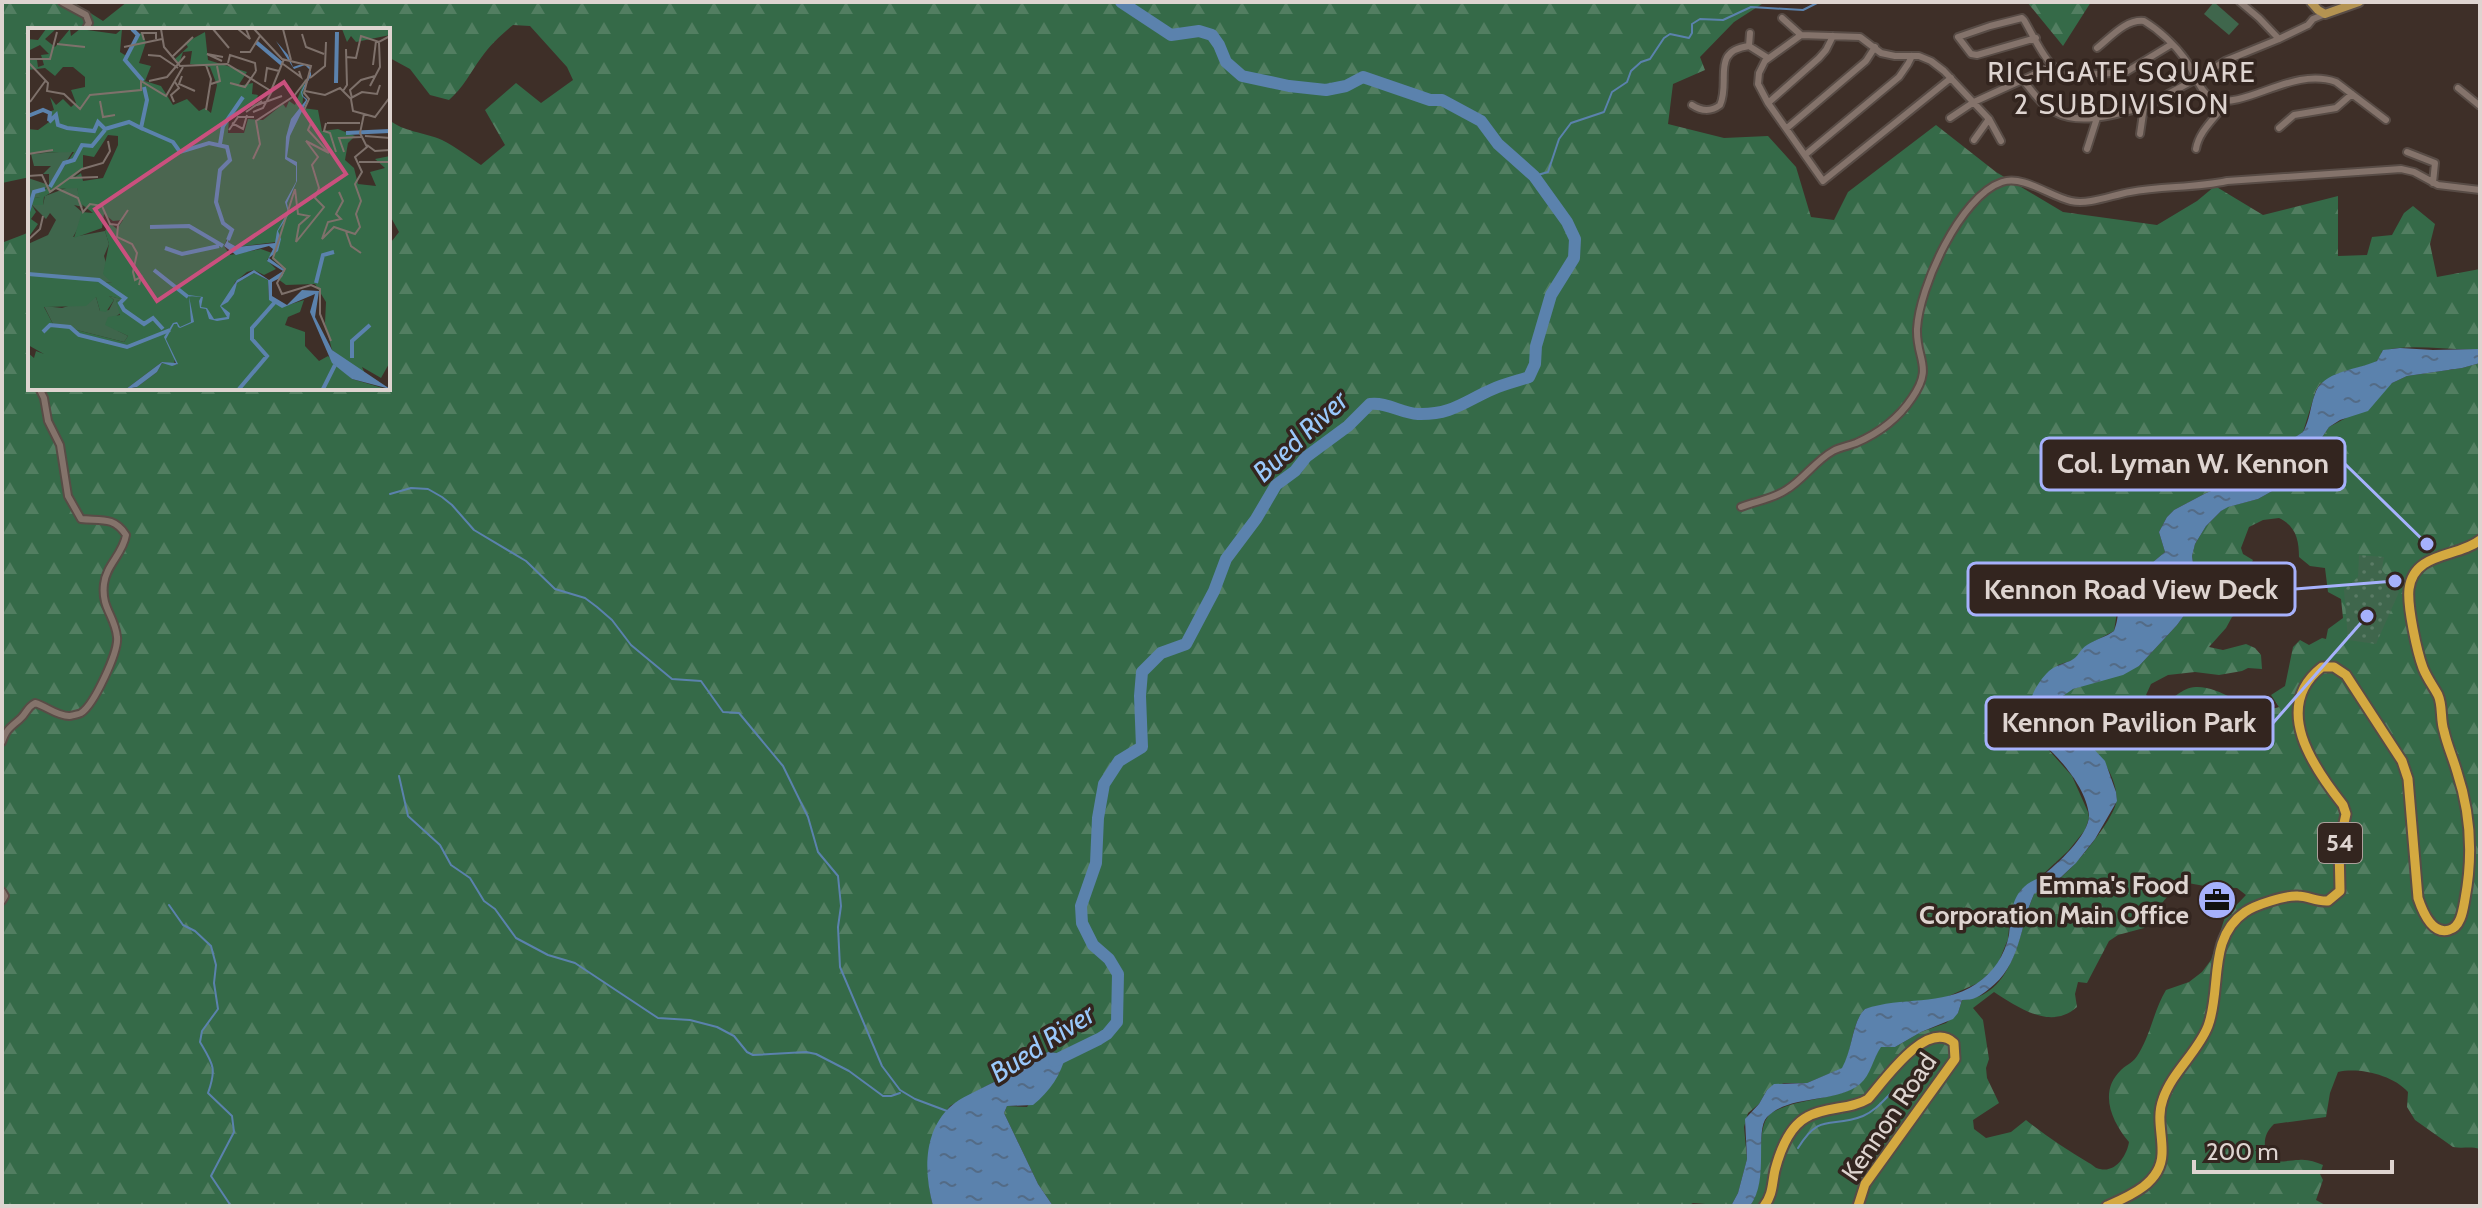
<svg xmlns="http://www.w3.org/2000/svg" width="2482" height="1208" font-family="Cabin,sans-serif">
	<defs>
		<pattern id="forest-firs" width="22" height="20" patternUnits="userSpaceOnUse" patternTransform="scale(2)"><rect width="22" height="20" fill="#356a48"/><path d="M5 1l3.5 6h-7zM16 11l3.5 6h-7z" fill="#527e61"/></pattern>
		<pattern id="park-dots" width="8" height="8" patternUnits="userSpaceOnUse" patternTransform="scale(2)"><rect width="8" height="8" fill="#3f664c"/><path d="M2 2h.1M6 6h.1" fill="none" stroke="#5a7b65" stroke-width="1.8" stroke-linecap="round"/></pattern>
		<pattern id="water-ripples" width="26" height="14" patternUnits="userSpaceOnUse" patternTransform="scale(2)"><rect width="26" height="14" fill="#5b82ad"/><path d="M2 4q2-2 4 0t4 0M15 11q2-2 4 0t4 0" fill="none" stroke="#536b86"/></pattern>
	</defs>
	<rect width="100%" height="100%" fill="#3e2f28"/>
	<path fill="#3f664c" d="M2214 2 2239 24 2229 35 2204 14Z"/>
	<path fill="url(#forest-firs)" fill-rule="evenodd" d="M2 2H73L103 21 127 2H1765L1734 22 1700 57 1705 70 1673 84 1668 124 1724 138 1768 136 1796 167 1811 217 1834 220 1848 192 1936 125 1996 172 2063 212 2157 225 2197 201 2215 186 2263 215 2338 196V256L2367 255 2372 237 2392 235 2404 213 2413 206 2435 224 2430 244 2437 277 2480 269V349C2450 351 2409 343 2382 351L2380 358 2374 363 2337 374 2320 384 2316 390 2303 432 2288 442 2263 471 2206 493 2174 510 2167 517 2159 532 2165 552 2127 584 2123 591 2117 612 2114 631 2093 642 2073 660 2058 665 2029 705 2030 729 2072 776 2088 812 2089 818 2085 830 2068 851 2041 876 2021 890 2010 916 2008 939 1999 961 1993 970 1978 983 1942 999 1891 1004 1865 1009C1851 1023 1853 1049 1843 1068L1807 1083H1784L1767 1090 1759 1104 1748 1113 1744 1127 1747 1159 1738 1193 1731 1206 1693 1203 1687 1206H1053L1038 1184 1004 1113 1007 1106 1027 1107 1066 1054 1048 1052 950 1106C927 1133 924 1173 933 1206H2L4 242 30 232V388H388V246L399 232 388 212V119C403 132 424 132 442 140 456 147 469 157 481 165L505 145 485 110 516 83 541 103 573 80 567 67 530 26 513 25C501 35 490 45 481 58 470 73 463 88 449 100L430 95 410 69 388 57V30H30V177L2 183Z
		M2027 2H2091L2063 46Z
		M2480 363V1149C2470 1146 2463 1149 2453 1147L2415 1120 2407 1107 2408 1092C2393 1075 2359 1067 2338 1072L2330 1093 2326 1117 2274 1124C2267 1131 2264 1137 2265 1147 2265 1168 2285 1160 2299 1160 2307 1159 2315 1162 2323 1165L2320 1174 2323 1180 2316 1200 2327 1206H1750C1770 1179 1751 1125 1773 1112 1797 1099 1827 1100 1852 1089 1869 1079 1871 1062 1881 1046L1895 1047 1921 1032 1946 1023 1958 1013 1962 1000C2015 997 2018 932 2034 894 2042 887 2051 884 2060 878 2076 866 2112 821 2116 803 2119 787 2107 763 2096 752 2082 739 2062 722 2059 703L2066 692 2073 689 2139 666 2177 625 2193 603 2197 592 2192 556 2195 544 2206 526 2221 511 2227 507 2258 499 2294 479 2329 427 2346 418 2392 383 2407 376 2462 368ZM2279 518C2296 526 2299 540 2299 557L2310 566 2325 568 2328 592 2341 599 2343 618 2328 629 2326 639 2322 638 2309 645 2300 640 2293 647 2285 686 2271 695 2279 707C2249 717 2225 686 2196 687 2174 688 2174 711 2146 695L2151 684 2168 675 2195 672 2219 675 2242 671 2248 668 2262 669 2261 655 2255 648 2246 644 2223 650 2209 647 2226 628 2232 617 2251 604C2255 590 2259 578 2251 564L2253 560 2243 554 2241 548 2249 527 2263 520ZM2188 883 2210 887 2237 888 2246 895 2225 917 2211 960 2202 972 2189 982 2166 990C2154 1010 2151 1033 2139 1053 2133 1064 2128 1063 2121 1070 2098 1092 2112 1122 2129 1142 2127 1155 2116 1173 2100 1169 2096 1169 2093 1165 2089 1163 2067 1150 2046 1136 2026 1120L2011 1132 1986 1138 1974 1129 1973 1120 1999 1103 1987 1078 1986 1068 1989 1059 1983 1020 1973 1008 1994 992C2018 1007 2050 1031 2077 1007L2075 994 2078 982 2087 983 2109 941 2118 935 2144 928C2162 907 2160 897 2188 883Z"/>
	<path fill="url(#park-dots)" d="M2359 555 2384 557 2382 570 2399 592 2376 644 2348 640 2344 590 2358 577Z"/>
	<path fill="url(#water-ripples)" d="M2400 348 2433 350 2480 349V363L2462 368 2407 376 2392 383 2368 411 2340 420 2329 427 2294 479 2258 499 2228 507 2221 511 2206 526 2195 544 2192 556 2197 592 2193 603 2177 625 2139 666 2123 675 2073 689 2060 698 2059 708 2065 718 2105 761 2116 792 2117 801 2095 839 2076 863 2060 878 2034 894C2019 928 2021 965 1989 989 1979 997 1974 1000 1962 1000L1958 1013 1953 1019 1921 1032 1895 1047H1881C1873 1058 1871 1075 1860 1084 1836 1104 1789 1094 1767 1117 1754 1131 1770 1180 1750 1206H1731L1738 1193 1747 1159 1745 1119 1759 1104 1767 1090 1774 1084 1807 1083 1842 1068C1853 1049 1852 1021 1865 1009 1902 996 1941 1007 1976 984 1993 973 2005 955 2009 935 2011 919 2010 902 2022 889 2027 883 2035 880 2042 876 2057 865 2090 834 2089 815 2087 793 2068 768 2053 753 2046 746 2036 740 2031 732 2021 713 2034 685 2049 671 2055 666 2062 664 2070 661 2078 658 2080 649 2087 645 2096 639 2106 637 2114 631 2121 614 2115 602 2127 584L2165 552 2159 532 2167 517 2174 510 2206 493 2263 471 2283 445 2303 432C2310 420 2310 407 2315 394 2322 371 2357 370 2377 361L2383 350Z
		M1048 1052 1066 1054C1061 1075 1050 1091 1033 1105L1007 1106 1004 1113 1038 1184 1053 1206H933C924 1173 923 1132 950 1107 961 1097 975 1092 988 1085 1008 1075 1027 1063 1048 1052Z"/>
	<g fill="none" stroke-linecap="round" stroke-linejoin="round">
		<path stroke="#5b82ad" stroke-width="2" d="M1534 176 1548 172 1559 139 1571 123 1604 112 1612 92 1627 82 1631 71 1641 62 1650 59 1664 38 1670 34 1689 38 1692 33V24L1700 19 1723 20 1751 7 1803 10 1819 2
			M390 494 411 488 428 489 442 497 452 505 474 530 526 561 555 589 585 598 597 607 612 620 631 645 672 679 701 681 723 712 739 713 783 766 808 817 818 852 838 876 841 906 838 927 840 967 882 1066 900 1090 915 1099 947 1111
			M399 776 408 816 440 845 451 865 470 878 484 901 495 909 516 938 548 955 575 963 658 1018 690 1020 717 1027 734 1036 747 1052 753 1055 806 1052 816 1054 849 1071 883 1096H891L900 1093
			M169 905 183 925 195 931 211 946 216 965 214 983 218 1009 202 1031 200 1042C213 1064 217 1068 208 1093L232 1116 234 1132 211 1176 231 1206
			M1798 1148C1821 1111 1831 1129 1863 1116 1875 1111 1883 1101 1892 1092"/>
		<path stroke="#5b82ad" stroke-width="12" d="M1054 1061 1099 1039 1107 1034 1117 1022 1118 974 1109 959 1093 945 1082 923 1081 906 1096 863 1098 818 1104 784 1119 761 1142 747 1140 696 1142 672 1161 653 1186 644 1214 591 1226 559 1256 519 1276 485 1295 471 1306 457 1348 426 1370 404C1387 402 1401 413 1418 414 1452 415 1465 401 1493 389 1504 384 1517 381 1529 377L1535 364 1536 346 1551 295 1574 258 1575 239 1567 222 1534 176 1498 144 1481 121 1442 100H1430L1363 77 1346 86 1326 90 1289 86 1242 76 1226 62 1219 45 1212 35 1199 31 1171 35 1121 2"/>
		<defs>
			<path id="minor" d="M62 2 86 15 89 23 85 30
				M2240 2 2259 18 2279 39
				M1782 18 1801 35
				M2036 38 1977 55 1971 54 1958 37 1990 26 2022 18 2024 20C2035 38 2048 72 2070 76L2126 72 2172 44
				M1749 46 1750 33
				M2097 48C2111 37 2126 19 2144 21 2159 30 2175 45 2185 59 2195 72 2199 93 2214 99 2245 110 2293 66 2336 82L2386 120
				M1951 78 1823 181 1768 103 1758 84 1759 73 1765 61 1801 35 1860 37 1881 53 1895 56H1919L1931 61 1944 71 1989 119 2001 141
				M2023 80C2032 91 2042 106 2055 112 2081 126 2117 114 2144 107L2198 78 2225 61 2279 39 2308 25 2313 19 2325 14
				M2458 88 2480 106
				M1768 103 1819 58 1826 50 1833 36
				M1692 105C1701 111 1711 112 1720 105 1731 81 1710 51 1749 46L1768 58
				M1950 118 1974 102 2053 66
				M1787 128 1866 61 1875 47
				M2279 128 2294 115 2336 108 2352 94
				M2140 134 2144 107
				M1974 140 1989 119
				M2087 149 2097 118
				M2196 149C2199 130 2217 117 2227 101
				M2407 152 2435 163 2433 183
				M1805 155 1899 77 1908 64 1912 56
				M1741 507C1756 501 1773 499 1786 490 1803 480 1815 461 1833 451 1840 447 1848 446 1856 443 1879 433 1898 419 1912 398 1934 366 1916 360 1917 329 1919 288 1960 196 2002 182 2024 175 2049 196 2071 201 2089 205 2112 195 2130 192 2163 186 2195 188 2227 181L2401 169 2414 172 2438 185 2480 190
				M2 742C7 728 10 728 20 719 27 713 26 708 35 703 46 706 57 716 69 716 70 716 80 714 81 713 94 705 119 651 117 637 115 616 101 608 104 584 106 565 123 554 126 535 114 516 100 521 81 519L68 496 60 445 48 421 44 398 39 388
				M2 891 5 896 2 901"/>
			<path id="major" d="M2311 2 2318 10 2325 14 2359 2"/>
			<path id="highway" d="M1764 1206C1773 1195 1772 1183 1775 1170 1780 1151 1790 1126 1807 1117 1826 1106 1850 1110 1868 1099 1884 1081 1927 1018 1954 1043L1955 1059 1865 1184 1858 1206
				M2107 1206C2130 1196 2161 1183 2162 1154 2163 1135 2156 1118 2163 1099 2172 1072 2198 1052 2208 1026 2222 989 2207 938 2245 912 2255 905 2286 895 2298 896 2308 896 2317 902 2328 901L2340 891 2339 846 2346 814 2343 805C2313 767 2271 707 2322 667H2334L2346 675 2402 761 2408 779 2418 898C2422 910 2432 935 2449 930 2461 927 2463 910 2465 899 2473 856 2471 814 2457 772 2453 758 2447 745 2444 731 2440 719 2443 706 2438 695 2433 686 2427 678 2423 668 2417 652 2407 606 2409 589 2414 551 2458 558 2480 540"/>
		</defs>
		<use href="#minor" stroke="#584c46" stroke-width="10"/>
		<use href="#major" stroke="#584c46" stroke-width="12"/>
		<use href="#highway" stroke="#584c46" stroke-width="13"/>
		<use href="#minor" stroke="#84736b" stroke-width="6"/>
		<use href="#major" stroke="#b49351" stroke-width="8"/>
		<use href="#highway" stroke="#d4a940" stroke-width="9"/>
	</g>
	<defs>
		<symbol id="office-disc" viewBox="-11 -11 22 22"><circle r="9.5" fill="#a6b1fc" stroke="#33251f"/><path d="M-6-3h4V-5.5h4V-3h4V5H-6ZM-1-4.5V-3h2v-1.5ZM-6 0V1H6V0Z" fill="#111"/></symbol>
	</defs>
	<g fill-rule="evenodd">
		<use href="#office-disc" x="2195" y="878" width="44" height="44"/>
	</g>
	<g text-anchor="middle" stroke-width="7" stroke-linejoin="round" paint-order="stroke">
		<rect fill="#33251f" stroke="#aba09b" stroke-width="2" x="2318" y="823" width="44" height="40" rx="6"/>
		<g font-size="24" font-weight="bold" fill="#ded4d0">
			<text x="2340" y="851">54</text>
		</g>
		<g font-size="26" font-weight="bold" fill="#ded4d0" stroke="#33251f" text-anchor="end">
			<text x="2189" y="894">Emma's Food<tspan x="2189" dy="30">Corporation Main Office</tspan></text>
		</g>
		<g font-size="26" fill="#ded4d0" stroke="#33251f">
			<text transform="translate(1889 1117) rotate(-56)" y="9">Kennon Road</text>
		</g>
		<g font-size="28" letter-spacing="2" fill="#ded4d0" stroke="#33251f">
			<text x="2122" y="82">RICHGATE SQUARE<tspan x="2122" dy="32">2 SUBDIVISION</tspan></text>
		</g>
		<g font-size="28" font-style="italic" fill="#9ac8fb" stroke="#33251f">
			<text transform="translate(1300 436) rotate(-43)" y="10">Bued River</text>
			<text transform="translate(1042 1043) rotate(-33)" y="10">Bued River</text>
		</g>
	</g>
	<g transform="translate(28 28)">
		<rect width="362" height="362" fill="#3e2f28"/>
		<path d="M45 123 23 158 11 163 13 169 0 171V150L21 157V146H15L23 138H6L3 126ZM41 159 49 160 55 179 46 177 54 184V193L45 209 77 203 81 216 76 228 84 255 0 245V216L20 207 28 192 22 185 18 191 4 177H15L17 168ZM81 268 98 272 88 273 94 284 87 289 90 303 100 308 96 314 25 296 16 278 34 280 68 269 72 283 81 282 86 272Z" fill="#3f664c"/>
		<path d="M18 1H28L17 11 27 19 42 1 43 8 52 1 88 6 94 1 92 24 100 29 113 4 118 14 111 35 123 38 117 53 133 58 145 77 159 71 171 83 177 80 183 85 189 57 182 39 162 36 164 23 155 24 151 36 147 31 160 19 157 15 177 4 180 32 219 44 210 58 225 55 224 66 230 67 226 79 220 77 201 91 200 105H216L220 91 235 92 255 76 258 80 261 73 267 77 277 51 274 80 290 82 294 103 310 101 327 108 320 115 317 132 326 140 330 156 348 158 342 144 357 140 347 131 362 128V334L353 350 334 339 339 350 304 322 297 295 298 274 287 256 258 257 250 251 257 242 244 231 248 214 209 219 200 214 201 207 196 218 202 227 233 221 244 225 239 232 248 241 236 247 226 242 219 244 207 254 201 271 209 255 226 245 240 252 241 271 254 279 276 272 272 284 260 289 257 297 277 304V318L291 333 300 328 324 351 358 361H102L109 359 129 344 134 335 149 337 147 331 146 336 134 334 98 361H0V325L6 330 8 323 16 326 0 317V245L84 255 75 246 81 216 77 203 82 195 89 201 95 192 85 193 76 186 74 200 46 210 54 184 65 185 52 175 49 160 28 161 16 169 15 177H4L8 184 3 191 10 196 0 210V171L12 169 11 164 23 158 46 124 0 125V101L10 102 21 94 20 84 26 82 22 69 28 77 35 71 43 79 48 75 43 62 57 59V49L45 39H35L27 48 17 40 0 42 1 32H9L10 39 16 37 13 27 21 26 12 17 0 23V11L10 12ZM80 107 90 108V117L75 150 55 153 53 145 44 151 55 140V127L66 129ZM81 268 96 272 88 273 92 287 80 289 77 297 100 308 96 314 25 296 16 279 58 278 68 269 72 283 78 284 86 272ZM314 1H362V7L328 14 323 8 319 14Z" fill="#356a48" fill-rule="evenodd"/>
		<path d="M248 13 260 27 265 39 271 37 279 36 283 40V48L274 64 275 68 279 71V73L262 108 259 129 269 134V153L259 175 261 186 250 203 253 211 250 223 241 230 257 242 254 249 244 254V268L259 277 274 262 291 263 287 289 304 322 362 361 324 351 304 335 282 284 287 266 254 280 241 272 240 252 226 245 209 255 206 266 200 274 193 278 202 285 201 291 189 293 181 291 178 281 172 280 171 273 173 269 161 268 166 294 152 300 150 299 149 296H146L138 311 150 336 144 338 134 335 129 344 109 359 98 361 134 334 148 335 136 309 145 295 149 294 152 299 163 294 161 267 175 269 173 279 179 280 186 291 199 289 192 278 209 252 226 242 241 252 255 243 239 233 245 221 241 218 208 227 196 218 202 207 200 214 209 219 247 215 249 203 260 184 257 174 268 154V138L257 131 258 109 263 91 278 72 274 68 273 64 283 43 277 37 266 41Z" fill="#5b82ad"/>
		<path fill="none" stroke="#5b82ad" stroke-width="4" d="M104 1 110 7 97 32 115 53M228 14 254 36M308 55 309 4M0 88 15 82 22 85 21 93M21 94 28 87 30 97 39 100 66 103 70 94 77 101 101 94 113 100 119 72 116 59M113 100 145 114 152 124 181 115 199 119 202 132 192 142 188 174 195 195 204 202 200 212M318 105 362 103M192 116 195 98 215 69M22 159 36 135 46 132 54 117 64 118 77 102M0 184 6 164 17 161M122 199 161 198 195 218M137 220 154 226 191 218M126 242 160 269M0 246 71 252 97 270 92 275 96 282 116 296 125 290 135 301M288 255 295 227 306 224M15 304 22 297 42 299 51 307 99 319 142 302M324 330V313L342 297M211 361 239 328 224 311V300L247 274M295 361 307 337"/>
		<path fill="none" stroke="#7e716b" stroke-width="2" d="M133 1 136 19 152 38 199 36 243 63 256 31M185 1 201 20M210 1 222 11 218 1M226 1 254 31 283 38 276 65 281 71 276 82 283 95 280 102 301 125M255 1 263 32M274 6 278 19 296 26M116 12 114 5H128V11M29 16 57 19M0 17 1 35 20 55 19 63 36 66 52 81 62 67 113 62V53L138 68 155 39M96 19 134 11M212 24H222L232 8M120 27 132 28 150 40M145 28 165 9M318 29 328 30 333 8 351 14 362 8M0 31H22L29 4M194 33 179 26 195 29M200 35 202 27 227 35 228 43M255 36 273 49 271 43M178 37 183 51 178 82M345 37 348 13M154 48 151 56 167 63M282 50 297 38 298 14M121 53 139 49 157 28M237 54 239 40 251 43M202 55 217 59 228 43M183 56 192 53 189 38M342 58 352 39 351 15M277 63 297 67 312 60 323 71 325 83 347 89 362 69M315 63 319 57 318 21M323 70 334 64 349 66 352 57M324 70 322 62 333 52 347 48M72 73 75 89 87 87M2 74 18 52M146 74 143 67 151 60 147 54M229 77 254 68M224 80 218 84 234 73M225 84 235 80 244 63M204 95 215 101 219 87M298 95 296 103 302 105 308 124M299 95H332M201 102 210 89H226M337 108 362 110M339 117 347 123 362 122M316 124 311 110 333 109M301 125 278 113 290 129 284 137 291 160 287 170 296 179 268 214 271 197 281 188 270 186 267 161 245 230 257 241 249 255 254 266 283 257 292 261V286L303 313M0 126 25 122M225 131 232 116 228 93 266 68 279 51M331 134H362M0 148 14 147 22 164 54 141 75 135 82 123 80 113M43 150 70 149M28 160 50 170 55 184 62 176 74 178 82 196 90 197 100 182M311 164 315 173 308 186 313 191 300 194 294 211 306 199 327 206 332 199 328 186 333 173 327 156 334 144 327 129 339 119 332 105 336 86M90 197 89 209 104 216 109 225 105 244 107 252 113 249 111 257M318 204 323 218 333 225M0 212 12 201 15 188"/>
		<path fill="#ca507e" fill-opacity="0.15" stroke="#ca507e" stroke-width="4" d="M256 54 318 146 129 273 67 181Z"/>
		<rect width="362" height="362" fill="none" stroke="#ded4d0" stroke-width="4"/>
	</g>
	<path fill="none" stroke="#a6b1fc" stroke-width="3" d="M2427 544L2345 464M2395 581L2295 589M2367 616L2273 723"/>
	<g fill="#a6b1fc" stroke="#33251f" stroke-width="3">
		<circle cx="2427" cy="544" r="8"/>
		<circle cx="2395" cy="581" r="8"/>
		<circle cx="2367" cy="616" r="8"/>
	</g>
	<g fill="#33251f" stroke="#a6b1fc" stroke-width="3">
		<rect x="2041" y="438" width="304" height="52" rx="8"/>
		<rect x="1968" y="563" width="327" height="52" rx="8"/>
		<rect x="1986" y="697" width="287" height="52" rx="8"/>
	</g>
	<g font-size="28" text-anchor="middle" font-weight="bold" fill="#ded4d0">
		<text x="2193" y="473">Col. Lyman W. Kennon</text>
		<text x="2131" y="599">Kennon Road View Deck</text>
		<text x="2129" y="732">Kennon Pavilion Park</text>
	</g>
	<rect width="2482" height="1208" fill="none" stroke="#ded4d0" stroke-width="8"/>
	<path d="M2194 1160v12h198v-12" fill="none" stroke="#ded4d0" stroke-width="4"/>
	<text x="2206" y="1160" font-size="24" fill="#ded4d0" stroke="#33251f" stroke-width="6" paint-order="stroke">200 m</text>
</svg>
